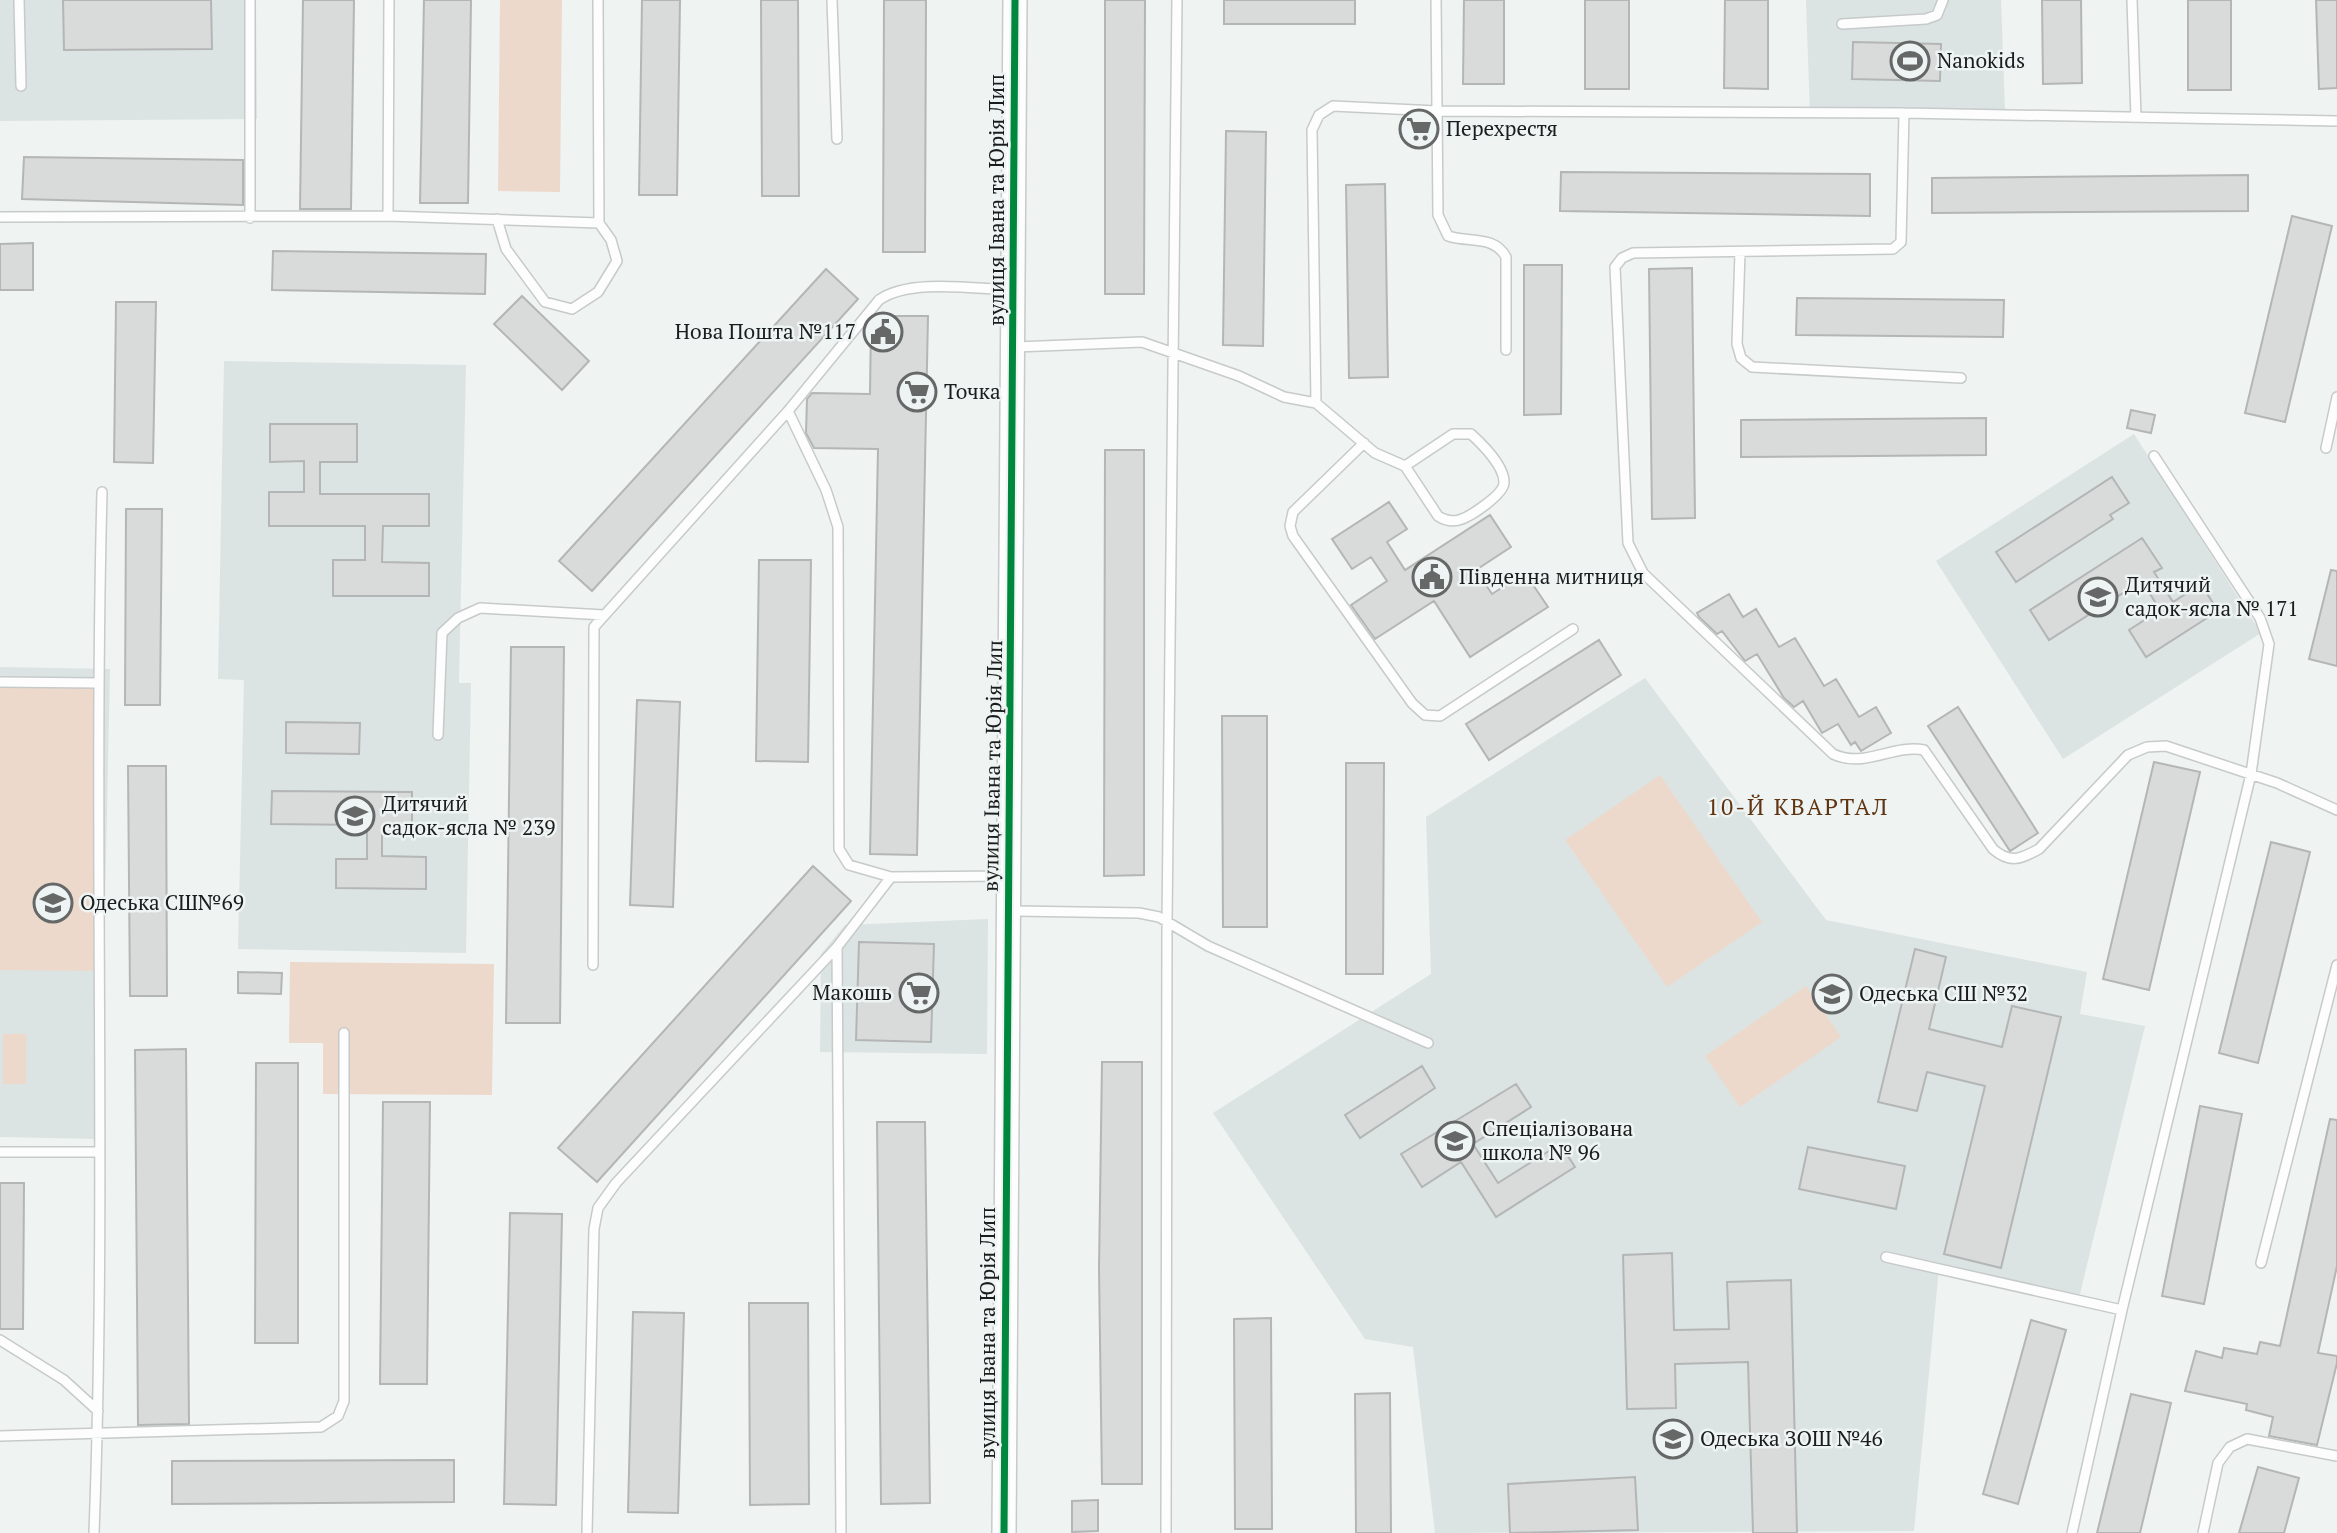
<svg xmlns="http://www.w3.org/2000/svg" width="2337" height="1533" font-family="'PT Serif',serif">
	<rect width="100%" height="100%" fill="#eff3f2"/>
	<path fill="#dbe4e2" d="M0 0H256L257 119 0 121Z
		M1806 0H2001L2005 111 1810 117Z
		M224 361 466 365 459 683H471L466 953 238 949 244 680 218 679Z
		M2134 434 2261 633 2063 759 1936 561Z
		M0 667 110 669 100 1139 0 1137Z
		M1645 678 1826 920 2087 972 2080 1014 2145 1026 2077 1306 1939 1268 1914 1531 1435 1533 1413 1347 1365 1339 1213 1113 1431 974 1426 817Z
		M988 919 987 1054 820 1052 821 954 845 925Z"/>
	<path fill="#ecd9cc" d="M500 0H562L560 192 498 191Z
		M0 682 101 683 97 971 0 970Z
		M1660 775 1762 922 1667 987 1565 840Z
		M290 962 494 964 492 1095 323 1094V1043H289Z
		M1806 986 1841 1037 1740 1107 1705 1056Z
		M3 1034H26V1084H3Z"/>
	<path fill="#d8dbda" stroke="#b4b6b6" stroke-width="2" d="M63 0H211L212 49 64 50Z
		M303 0H354L351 209H300Z
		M424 0H471L468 203H420Z
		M642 0H680L677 195H639Z
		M761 0H798L799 196H762Z
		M884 0H926L925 252H883Z
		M1105 0H1145L1144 294H1105Z
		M1224 0H1355V24H1224Z
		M1464 0H1504V84H1463Z
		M1585 0H1629V89H1585Z
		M1725 0H1768V89L1724 88Z
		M2042 0H2081L2082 83 2043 84Z
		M2188 0H2231V90H2188Z
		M2316 0H2337V88L2319 89Z
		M1853 42 1941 44 1940 81 1852 79Z
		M1226 131 1266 132 1263 346 1223 345Z
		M24 157 243 160V205L22 199Z
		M1561 172 1870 174V216L1560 211Z
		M2248 175V211L1932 213V178Z
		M1385 184 1388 377 1349 378 1346 185Z
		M2292 216 2332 226 2285 422 2245 413Z
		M33 243V290H0V244Z
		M273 251 486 254 485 294 272 290Z
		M1524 265H1562L1561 414 1524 415Z
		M1692 268 1695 518 1652 519 1649 269Z
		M826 269 858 299 592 591 559 561Z
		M522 296 589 361 562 390 494 324Z
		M1797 298 2004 300 2003 337 1796 335Z
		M116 302H156L153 463 114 462Z
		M875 316H928L917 855 870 854 878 449 814 448 806 433 807 399 812 393 870 394 871 321Z
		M2131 410 2155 415 2151 433 2127 428Z
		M1986 418V455L1741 457V420Z
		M270 424H357V462H320V494H429V526H383L382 562 429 563V596H333V560H365V526H269V492H304V461L270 462Z
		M1105 450H1144V875L1104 876Z
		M2112 477 2129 503 2110 515 2113 519 2016 582 1996 552Z
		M1389 502 1407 529 1387 542 1405 570 1490 515 1511 547 1476 570 1492 594 1525 573 1548 607 1470 657 1434 601 1375 639 1351 605 1387 581 1371 557 1352 569 1332 539Z
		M126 509H162L160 705H125Z
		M2142 538 2162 568 2154 572 2173 602 2201 584 2218 611 2146 657 2129 630 2160 610 2142 581 2049 640 2030 610Z
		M759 560H811L808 762 756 761Z
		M2331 570 2337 571V666L2309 659Z
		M1729 594 1743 617 1756 609 1779 647 1795 638 1824 686 1836 679 1859 717 1876 707 1891 733 1861 751 1855 742 1851 745 1838 724 1822 733 1803 701 1794 707 1784 698 1757 654 1745 661 1722 631 1717 634 1699 617 1697 613Z
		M1599 640 1621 675 1489 760 1466 724Z
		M511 647H564L560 1023H506Z
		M637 700 680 702 673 907 630 905Z
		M1958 707 2038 833 2010 851 1928 726Z
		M1222 716H1267V927H1223Z
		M286 722 360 723 359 754 286 753Z
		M2154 762 2200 772 2149 990 2103 979Z
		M1346 763H1384L1383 974H1346Z
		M128 766H166L167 996H130Z
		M272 791 412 792V827H382V856L426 857V889L336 888V859H367V825L271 824Z
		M2271 842 2310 852 2258 1063 2219 1053Z
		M813 866 851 901 597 1182 558 1148Z
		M859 942 934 944 931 1042 856 1040Z
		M1915 949 1946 957 1929 1029 2002 1047 2012 1006 2061 1017 2001 1268 1944 1254 1985 1086 1927 1072 1917 1111 1878 1102Z
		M238 972 282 973 281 994 238 993Z
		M186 1049 189 1424 138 1425 135 1050Z
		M1102 1062H1142V1484H1102L1099 1269Z
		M256 1063H298V1343H255Z
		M1422 1066 1435 1088 1360 1138 1345 1115Z
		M1516 1084 1531 1107 1473 1144 1498 1183 1560 1144 1575 1167 1496 1217 1461 1162 1422 1187 1401 1154Z
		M383 1102H430L427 1384H380Z
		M2200 1106 2242 1114 2204 1304 2162 1296Z
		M2330 1119 2337 1120V1266L2318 1353 2337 1356V1363L2317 1445 2269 1436 2273 1417 2246 1410 2247 1404 2185 1391 2196 1351 2222 1358 2224 1348 2257 1354 2260 1342 2280 1346Z
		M877 1122H925L930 1503 881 1504Z
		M1808 1147 1905 1166 1896 1209 1799 1189Z
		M0 1183H24L23 1329H0Z
		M510 1213 562 1214 556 1505 504 1504Z
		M1672 1253 1674 1330 1729 1329 1727 1282 1791 1280 1797 1533H1753L1748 1362 1675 1364 1676 1408 1627 1409 1623 1255Z
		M749 1303H808L809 1504 750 1505Z
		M633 1312 684 1313 678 1513 628 1512Z
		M1271 1318 1272 1529H1235L1234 1319Z
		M2031 1320 2066 1330 2018 1504 1983 1494Z
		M1390 1393 1391 1533H1356L1355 1394Z
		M2131 1394 2171 1403 2140 1533H2097Z
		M454 1460V1502L172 1504V1461Z
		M2258 1467 2299 1478 2284 1533H2239Z
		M1635 1477 1638 1530 1510 1533 1508 1484Z
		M1098 1500V1531L1072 1532V1501Z"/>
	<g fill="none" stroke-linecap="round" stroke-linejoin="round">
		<defs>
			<path id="service" d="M19 0 21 86
				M598 0 599 223
				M832 0 837 139
				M1436 0 1438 215 1448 236C1470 243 1494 235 1506 257V350
				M2132 0 2136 117
				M1842 24 1926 19 1937 15 1943 0
				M1904 113 1901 242 1893 249 1633 253 1622 258 1615 267 1628 543 1643 573 1833 754C1864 769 1893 744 1924 750L1993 849C2010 864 2021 859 2039 849L2128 755 2147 747 2166 746 2277 783 2337 810
				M388 216 389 0
				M0 217 388 216 599 223 611 240 617 261 598 292 572 309 545 302 506 249 497 219
				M250 218V0
				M1740 252 1737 344 1741 358 1752 367 1961 378
				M1014 347 1142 342 1239 376 1284 397 1316 403 1375 453 1405 466 1453 434H1471C1482 444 1505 467 1504 483 1503 495 1470 517 1459 520 1451 522 1444 520 1438 516L1405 466
				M1316 403 1312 130 1319 115 1333 106 1437 111 1904 113 2337 121
				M788 411 826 490 838 527 839 849 849 865 891 877 1008 876
				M1364 443 1293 512 1290 526 1293 536 1412 703 1425 715 1440 716 1573 629
				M2326 448 2337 397
				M0 682 97 683
				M438 735 442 633 458 618 480 608 604 615
				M1010 911 1139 913 1159 917 1208 946 1428 1043
				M837 947 841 1533
				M593 965 594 627 788 411 879 300C909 278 976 289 1012 290
				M0 1152H99
				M1886 1257 2122 1310
				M2261 1263 2337 965
				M0 1340 64 1380 98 1411
				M0 1436 321 1427 338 1416 344 1401V1033
				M94 1533C107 1186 93 839 102 492
				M587 1533 594 1229 598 1208 616 1183 837 947 891 877
				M1166 1533 1167 922 1177 0
				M2072 1533 2122 1310 2251 774 2269 644 2260 618 2154 456
				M2203 1533 2218 1463 2230 1447 2247 1439 2337 1456"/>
			<path id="tertiary" d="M1004 1533 1015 0"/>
		</defs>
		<use href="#service" stroke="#c7caca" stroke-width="12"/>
		<use href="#tertiary" stroke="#c7caca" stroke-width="26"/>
		<use href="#service" stroke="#fdfdfd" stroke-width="9"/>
		<use href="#tertiary" stroke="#fdfdfd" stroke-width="23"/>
		<defs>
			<path id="cycleway" d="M1004 1533 1015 0"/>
		</defs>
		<use href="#cycleway" stroke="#eef4f3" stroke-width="11"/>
		<use href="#cycleway" stroke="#00873e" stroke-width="7"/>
	</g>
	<defs>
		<symbol id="stadium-ring" viewBox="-11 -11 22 22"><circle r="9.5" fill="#eef4f3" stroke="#656867" stroke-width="1.5"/><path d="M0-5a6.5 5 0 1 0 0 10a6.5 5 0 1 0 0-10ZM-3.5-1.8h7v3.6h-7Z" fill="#656867"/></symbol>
		<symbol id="supermarket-ring" viewBox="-11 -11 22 22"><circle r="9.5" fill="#eef4f3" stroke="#656867" stroke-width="1.5"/><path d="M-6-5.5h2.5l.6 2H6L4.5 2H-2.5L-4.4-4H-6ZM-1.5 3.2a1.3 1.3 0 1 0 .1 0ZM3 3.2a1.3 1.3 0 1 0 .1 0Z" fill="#656867"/></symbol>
		<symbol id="civic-ring" viewBox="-11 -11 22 22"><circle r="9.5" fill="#eef4f3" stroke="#656867" stroke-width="1.5"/><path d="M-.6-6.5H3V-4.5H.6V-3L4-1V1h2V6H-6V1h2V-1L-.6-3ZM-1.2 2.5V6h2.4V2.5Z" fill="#656867"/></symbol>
		<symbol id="school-ring" viewBox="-11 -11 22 22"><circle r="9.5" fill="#eef4f3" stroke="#656867" stroke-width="1.5"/><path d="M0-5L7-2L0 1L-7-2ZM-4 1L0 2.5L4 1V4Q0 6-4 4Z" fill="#656867"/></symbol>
	</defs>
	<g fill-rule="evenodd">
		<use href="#stadium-ring" x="1888" y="39" width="44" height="44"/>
		<use href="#supermarket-ring" x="1397" y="107" width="44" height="44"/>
		<use href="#civic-ring" x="861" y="310" width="44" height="44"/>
		<use href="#supermarket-ring" x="895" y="370" width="44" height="44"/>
		<use href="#civic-ring" x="1410" y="555" width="44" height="44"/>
		<use href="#school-ring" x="2076" y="575" width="44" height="44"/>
		<use href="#school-ring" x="333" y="794" width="44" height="44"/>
		<use href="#school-ring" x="31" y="881" width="44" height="44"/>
		<use href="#supermarket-ring" x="897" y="971" width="44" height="44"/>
		<use href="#school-ring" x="1810" y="972" width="44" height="44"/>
		<use href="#school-ring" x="1433" y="1119" width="44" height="44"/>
		<use href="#school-ring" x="1651" y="1417" width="44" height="44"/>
	</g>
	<g text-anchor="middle" stroke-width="5" stroke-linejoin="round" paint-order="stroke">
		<g font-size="21" fill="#1a1d1c" stroke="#eef4f3" text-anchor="start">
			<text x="1937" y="68">Nanokids</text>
			<text x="1446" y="136">Перехрестя</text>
			<text x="856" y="339" text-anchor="end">Нова Пошта №117</text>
			<text x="944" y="399">Точка</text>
			<text x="1459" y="584">Південна митниця</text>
			<text x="2125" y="592">Дитячий<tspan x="2125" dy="24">садок-ясла № 171</tspan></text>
			<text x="382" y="811">Дитячий<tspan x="382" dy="24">садок-ясла № 239</tspan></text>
			<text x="80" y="910">Одеська СШ№69</text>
			<text x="892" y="1000" text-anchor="end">Макошь</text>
			<text x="1859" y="1001">Одеська СШ №32</text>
			<text x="1482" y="1136">Спеціалізована<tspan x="1482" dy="24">школа № 96</tspan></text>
			<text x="1700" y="1446">Одеська ЗОШ №46</text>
		</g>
		<g font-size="21" fill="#1a1d1c" stroke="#eef4f3">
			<text transform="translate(997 200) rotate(-90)" y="7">вулиця Івана та Юрія Лип</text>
			<text transform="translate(993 766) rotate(-89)" y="7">вулиця Івана та Юрія Лип</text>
			<text transform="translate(988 1333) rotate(-90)" y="7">вулиця Івана та Юрія Лип</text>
		</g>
		<g font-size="23" letter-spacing="2" fill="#613411" stroke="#eef4f3">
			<text x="1798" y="815">10-Й КВАРТАЛ</text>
		</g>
	</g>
</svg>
